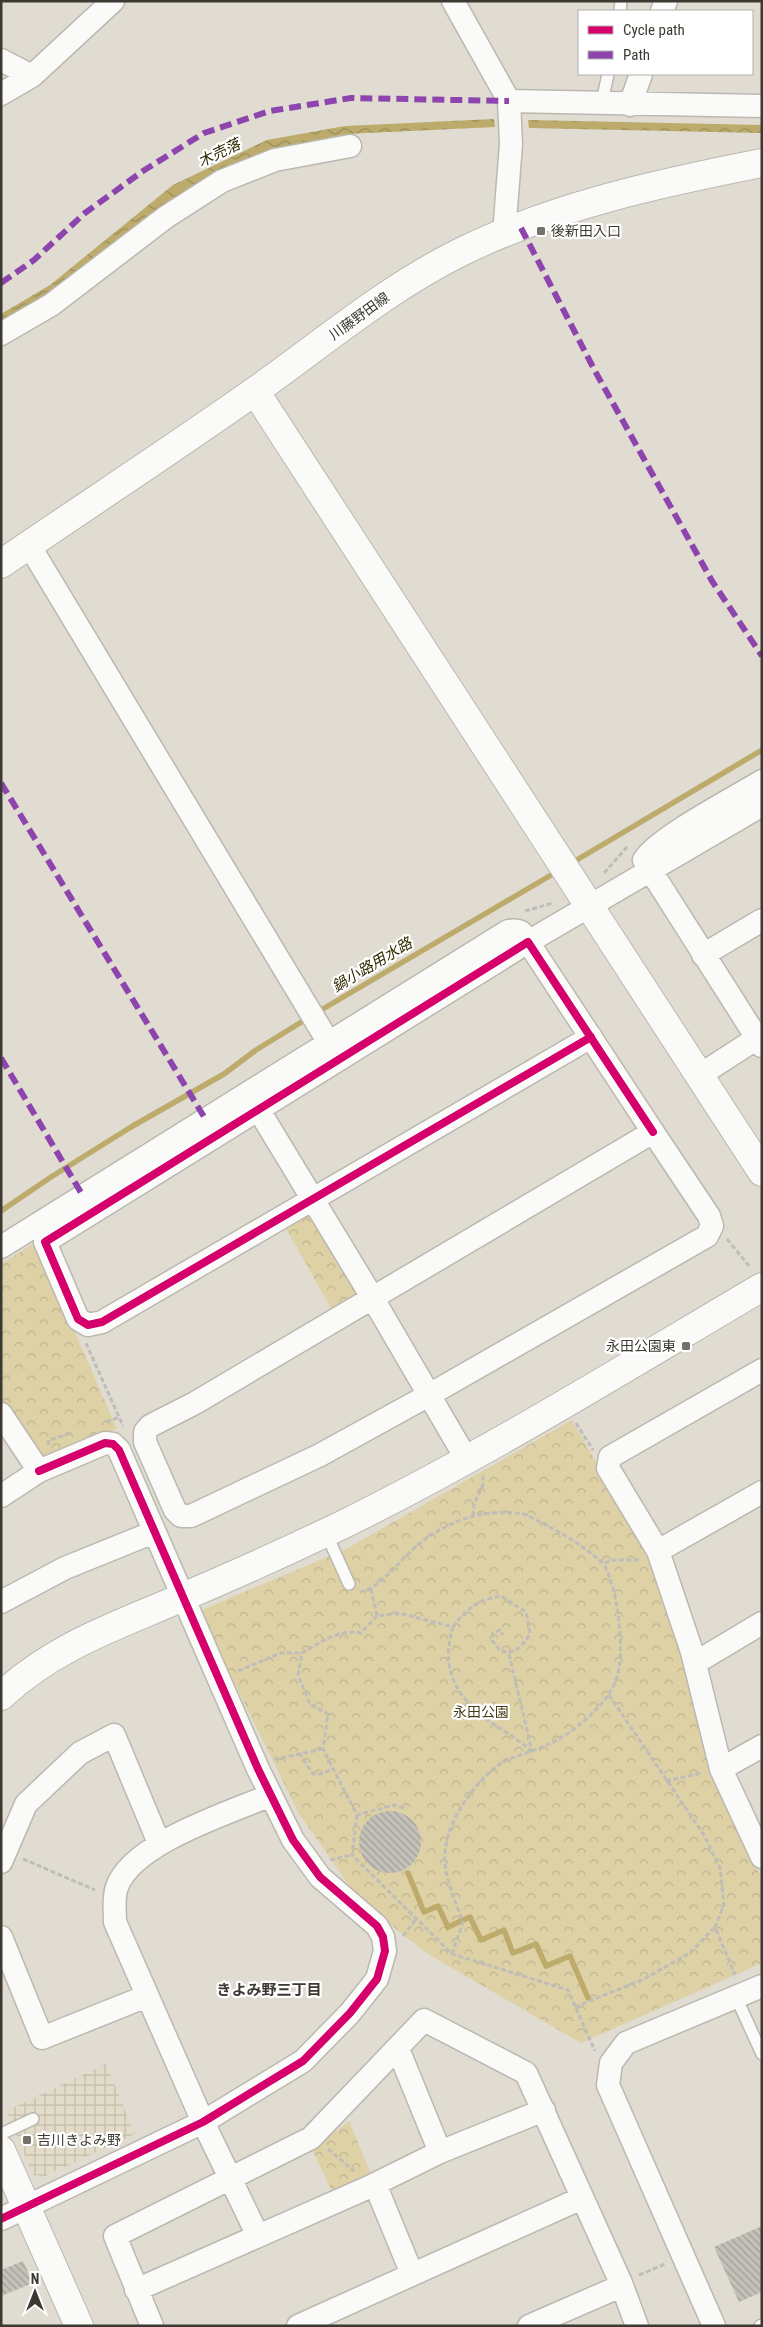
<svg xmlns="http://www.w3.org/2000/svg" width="763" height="2327" font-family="'Roboto Condensed','Noto Sans JP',sans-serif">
	<defs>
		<pattern id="industrial-grid" width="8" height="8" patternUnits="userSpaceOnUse" patternTransform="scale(1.25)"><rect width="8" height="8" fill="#e1dbc7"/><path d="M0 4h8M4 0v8" fill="none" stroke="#c2bdab"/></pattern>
		<pattern id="park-crowns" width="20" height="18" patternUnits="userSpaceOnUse" patternTransform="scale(1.25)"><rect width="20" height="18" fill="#ded1a6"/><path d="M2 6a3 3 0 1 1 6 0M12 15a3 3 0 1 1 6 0" fill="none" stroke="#bfb48f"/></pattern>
		<pattern id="water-waves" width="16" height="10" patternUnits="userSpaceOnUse" patternTransform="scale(1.25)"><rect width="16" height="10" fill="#bcab6b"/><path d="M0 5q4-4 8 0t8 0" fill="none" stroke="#9a8c59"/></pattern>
		<pattern id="building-back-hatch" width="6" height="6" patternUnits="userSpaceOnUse" patternTransform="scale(1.25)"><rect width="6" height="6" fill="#c4c1b9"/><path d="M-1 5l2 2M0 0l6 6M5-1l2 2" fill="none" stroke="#a09e97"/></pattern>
	</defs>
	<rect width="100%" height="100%" fill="#e0dcd2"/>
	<path fill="url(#industrial-grid)" d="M106 2064 135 2134 45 2176 33 2175 6 2111Z"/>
	<path fill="url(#park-crowns)" d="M304 1213 311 1214 331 1243 328 1246 338 1263 341 1261 357 1293 350 1300 332 1310 284 1225Z
		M36 1242 117 1429 47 1455 40 1454 1 1399V1264Z
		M572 1420 653 1561 714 1769 762 1880V1963L581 2043 428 1954 360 1901 298 1812 199 1611 346 1549Z
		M349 2121 372 2177 333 2194 312 2149Z"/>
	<path fill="url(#water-waves)" d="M494 119 495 127 346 134 268 151 165 204 51 295 1 325V314L50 285 173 185 267 140 345 126Z
		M528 120 762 125V133L529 128Z"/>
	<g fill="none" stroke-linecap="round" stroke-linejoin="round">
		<path stroke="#bcab6b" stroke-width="5.5" d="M570 864 762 750
			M316 1013 558 871
			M1 1211 51 1177 131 1127 224 1074 256 1050 308 1018
			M408 1873 424 1912 438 1906 448 1927 470 1917 481 1940 504 1930 513 1953 536 1944 546 1966 570 1956 588 1998"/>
	</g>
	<path fill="url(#building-back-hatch)" d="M359 1842a31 31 0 1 1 62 0a31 31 0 1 1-62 0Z
		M762 2226V2292L739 2302 714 2247Z
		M23 2261 33 2283 1 2296V2270Z"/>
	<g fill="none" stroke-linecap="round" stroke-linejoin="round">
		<defs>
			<path id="lane" d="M620 11 621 1
				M602 102 608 74
				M326 1533 349 1584
				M736 1997 762 2054
				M1 2134 33 2119
				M760 2326 762 2325"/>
			<path id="street" d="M453 1 509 101 511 144 504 234
				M662 11 666 1
				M1 60 32 76
				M1 94 32 76 113 1
				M509 101 762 106
				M630 105 641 74
				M1 334 51 305 166 217 222 181 275 160 350 146
				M29 545 329 1043
				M762 781C736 797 657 838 644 860L762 1046
				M703 955 762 920
				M591 1037 102 1322 88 1325 78 1319 45 1242 528 942 653 1132
				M700 1075 762 1035
				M258 1109 372 1297 467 1460
				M653 1132 709 1216 712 1226 707 1236 429 1395 320 1455 191 1516H181L175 1510 145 1442V1432L150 1426 195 1403Z
				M1 1247 508 931C520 929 523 932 528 942L762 805
				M762 1370 610 1457 608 1468 658 1551 692 1652 721 1769 762 1857
				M1 1414 39 1471 1 1496
				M658 1551 762 1492
				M1 1602 65 1568 154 1532
				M695 1663 762 1623
				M721 1769 762 1746
				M1 1862 26 1804 80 1753 114 1735 159 1843
				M1 1937 42 2038 147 1996
				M398 2049 440 2152
				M375 2184 412 2274
				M1 2219 203 2122 303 2061 350 2013 377 1979 385 1951 383 1937 377 1926 320 1877 293 1840 258 1769 119 1450 113 1444 105 1443 39 1471
				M258 2236 203 2122 115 1922C115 1911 113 1897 117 1887 132 1843 229 1813 271 1795
				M136 2290 367 2188 440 2152 544 2110
				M152 2326 115 2236 311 2138 424 2020 526 2073 621 2283 637 2326
				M298 2326 582 2198
				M529 2326 621 2286
				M714 2326 608 2085 611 2063 626 2043 762 1986"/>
			<path id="secondary" d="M255 391 762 1172
				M1 564C87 505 173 449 258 389 324 342 388 288 461 252 554 206 660 183 762 163
				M1 1696C56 1645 117 1626 183 1597 237 1574 290 1550 342 1525 486 1454 623 1369 762 1287
				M1 2150 79 2326"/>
		</defs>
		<use href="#lane" stroke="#bbb8b0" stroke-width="14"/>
		<use href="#street" stroke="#bbb8b0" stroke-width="25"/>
		<use href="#secondary" stroke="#bbb8b0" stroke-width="30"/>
		<path stroke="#bfbdb9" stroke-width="3" stroke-dasharray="5 2.5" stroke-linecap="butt" d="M604 873 628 846
			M525 911 553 903
			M727 1239 750 1267
			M86 1343 123 1426
			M106 1422 119 1417
			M576 1423 593 1450
			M48 1445 49 1440 72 1433
			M473 1516 474 1504 483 1485V1475
			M371 1589 377 1616 399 1613 453 1627C442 1662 451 1689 479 1713 496 1728 516 1736 532 1752
			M360 1592C381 1587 397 1564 413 1549 442 1523 483 1507 523 1514 529 1515 535 1520 540 1522 564 1534 585 1547 604 1564L611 1560H640
			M377 1616 361 1633C338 1629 321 1642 302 1653L298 1675 310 1704 328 1714 323 1749 357 1815 394 1805 407 1809
			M453 1627C466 1609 479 1599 501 1596L526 1612 530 1634C521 1647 516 1655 500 1651L492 1640 493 1633 500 1630 503 1635
			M509 1654 532 1751
			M238 1671 281 1653H302
			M609 1695 704 1835 720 1868 724 1905 715 1927 735 1975
			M299 1753 313 1774H321L333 1769
			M275 1757 276 1759 323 1749
			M666 1781 702 1773
			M357 1815 352 1855 452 1954 568 1990 595 2051
			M23 1859 95 1890
			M330 1860 352 1855
			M403 1936 416 1919
			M452 1954 463 1922C456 1904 447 1883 445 1864 441 1830 471 1786 497 1766 511 1756 533 1752 549 1744 572 1734 608 1704 616 1680 621 1666 621 1649 620 1634 618 1609 615 1587 604 1564
			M575 2007 644 1979 690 1953 715 1927
			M328 2149 354 2171
			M639 2275 665 2264"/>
		<use href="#lane" stroke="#fafaf8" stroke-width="11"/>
		<use href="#street" stroke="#fafaf8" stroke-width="22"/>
		<use href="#secondary" stroke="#fafaf8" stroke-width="28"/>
		<path stroke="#8e44ad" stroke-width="6" stroke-dasharray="12 6" stroke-linecap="butt" d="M521 228 595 371 712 581 762 656
			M1 283 34 260 85 213 143 171 204 133 270 111 351 98 509 101
			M1 783 206 1120
			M1 1058 83 1196"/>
		<defs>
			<path id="cycleway" d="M591 1037 102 1322 88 1325 78 1319 45 1242 528 942 653 1132
				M1 2219 203 2122 303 2061 350 2013 377 1979 385 1951 383 1937 377 1926 320 1877 293 1840 258 1769 119 1450 113 1444 105 1443 39 1471"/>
		</defs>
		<use href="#cycleway" stroke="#fff" stroke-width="11"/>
		<use href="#cycleway" stroke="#d6006c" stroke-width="8"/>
	</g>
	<g fill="#757269" stroke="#fff" stroke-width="2">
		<rect x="536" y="226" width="10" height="10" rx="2.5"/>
		<rect x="681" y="1341" width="10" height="10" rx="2.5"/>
		<rect x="22" y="2135" width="10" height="10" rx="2.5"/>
	</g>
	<g text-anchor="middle" stroke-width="4.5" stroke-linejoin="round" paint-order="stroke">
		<g font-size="14" fill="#3b3931" stroke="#fff" text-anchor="start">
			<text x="551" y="236">後新田入口</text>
			<text x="676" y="1351" text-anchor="end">永田公園東</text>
			<text x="37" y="2145">吉川きよみ野</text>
		</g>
		<g font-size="14" fill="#3b3931" stroke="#fff">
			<text transform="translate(359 316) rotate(-36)" y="5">川藤野田線</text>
		</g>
		<g font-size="14" fill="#453b16" stroke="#fff">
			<text x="481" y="1717">永田公園</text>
		</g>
		<g font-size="15" font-style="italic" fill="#342b03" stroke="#fff">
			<text transform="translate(219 153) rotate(-26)" y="5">木売落</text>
			<text transform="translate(372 965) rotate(-31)" y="5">鍋小路用水路</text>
		</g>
		<g font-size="15" font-weight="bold" fill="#3b3931" stroke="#fff">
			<text x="269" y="1995">きよみ野三丁目</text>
		</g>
	</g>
	<rect width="763" height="2327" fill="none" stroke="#3b3931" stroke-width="5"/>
	<rect x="578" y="10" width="175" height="65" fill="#ffffff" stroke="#b1b0ad"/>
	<rect x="588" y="26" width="25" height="8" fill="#d6006c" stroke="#b1b0ad"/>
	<text x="623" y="35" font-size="15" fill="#3b3931">Cycle path</text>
	<rect x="588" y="51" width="25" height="8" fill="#8e44ad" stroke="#b1b0ad"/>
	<text x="623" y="60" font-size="15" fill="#3b3931">Path</text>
	<g transform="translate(35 2292)" stroke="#ffffff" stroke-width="4" paint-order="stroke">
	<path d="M0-4L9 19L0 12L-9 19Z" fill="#3b3931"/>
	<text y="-8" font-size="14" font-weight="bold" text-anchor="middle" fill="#3b3931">N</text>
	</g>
</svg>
